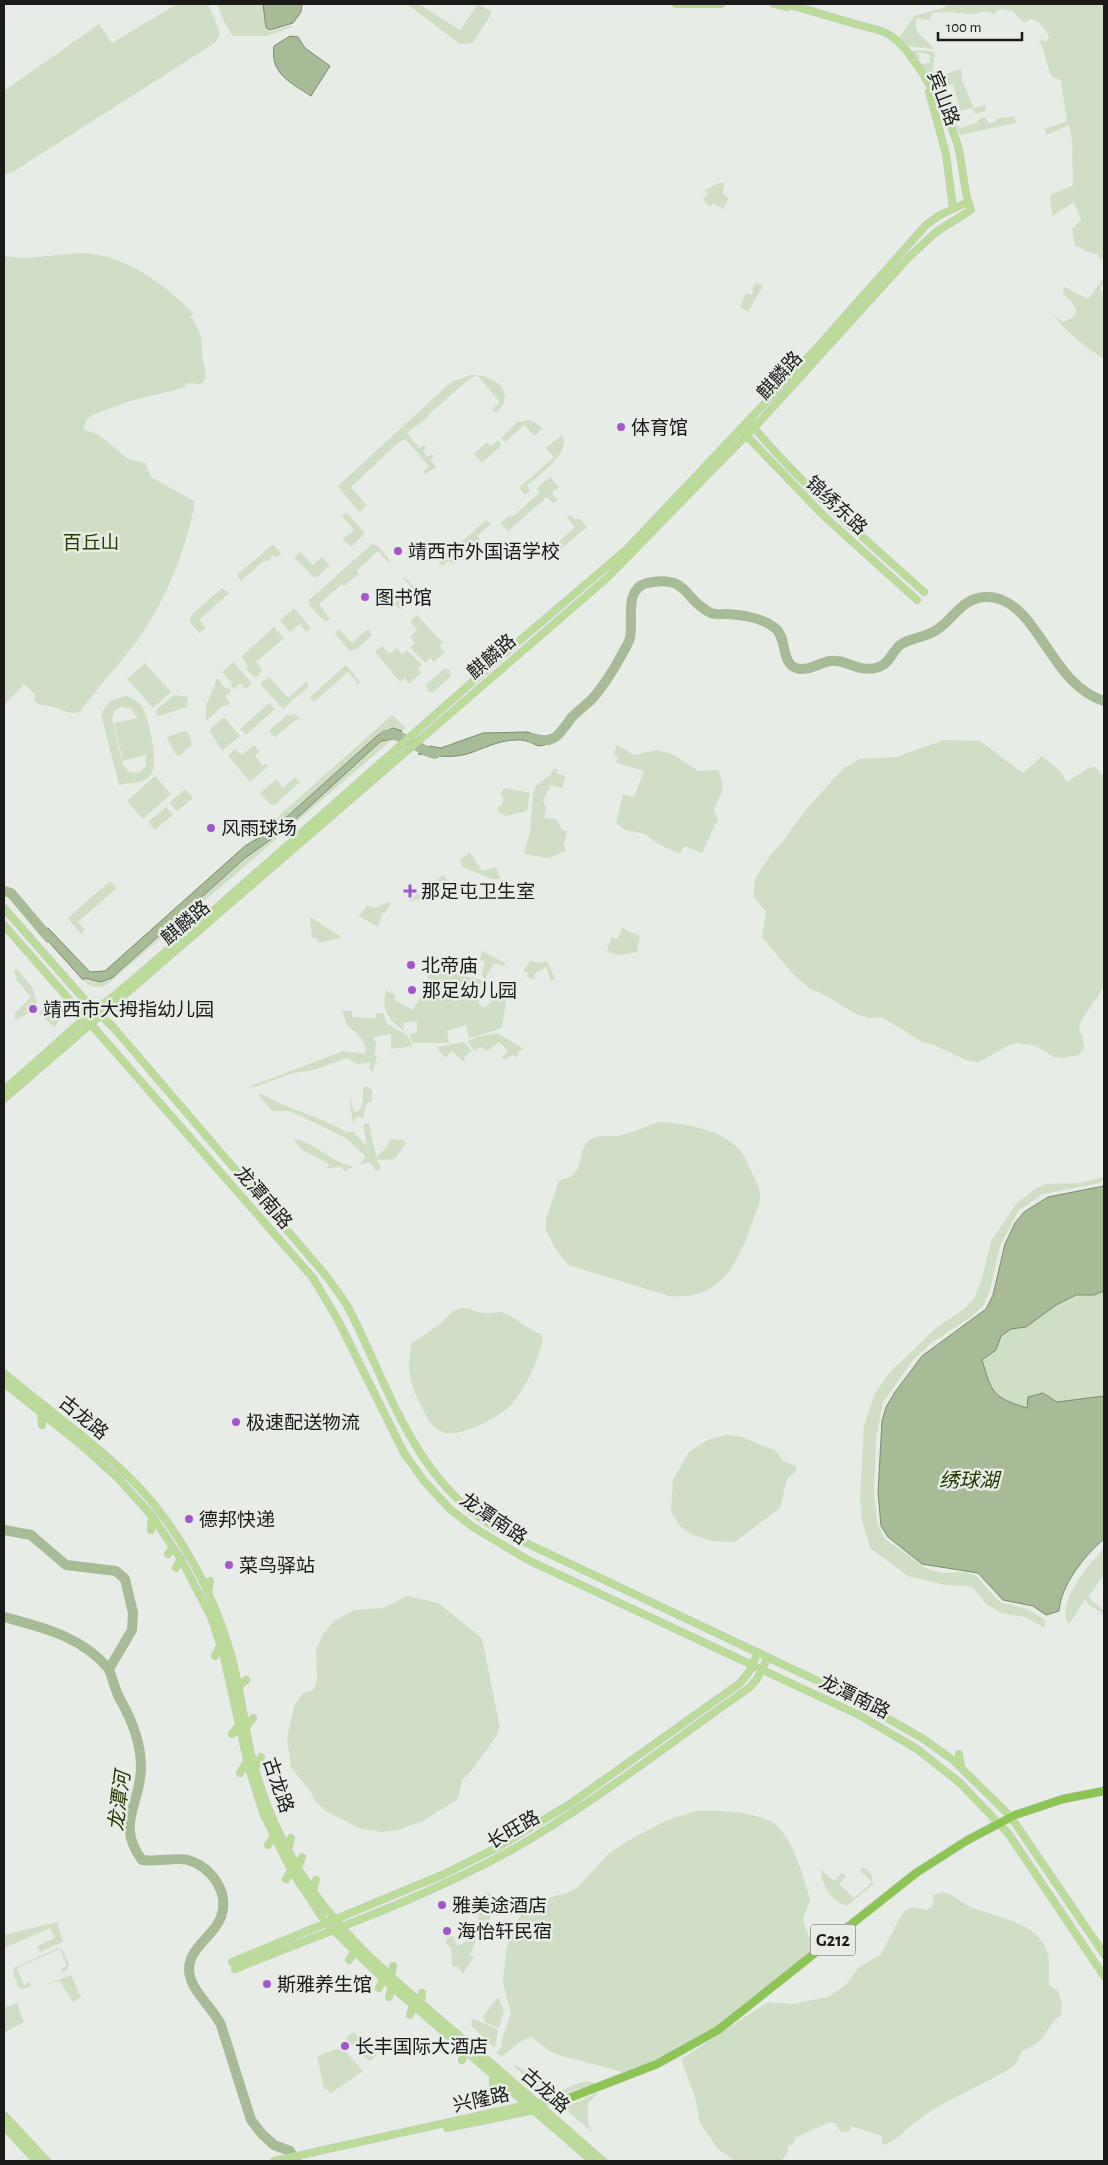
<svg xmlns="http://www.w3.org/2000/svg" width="1108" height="2165" font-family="'Alegreya Sans','Noto Sans SC',sans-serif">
	<rect width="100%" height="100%" fill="#e8ece6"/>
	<path fill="#d0dec5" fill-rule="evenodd" d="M177 4H208L220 33 215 43 11 173 4 174V91L99 24 112 43Z
		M217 4H262L266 21 264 28 270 32 292 25V27L267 36H233L225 24Z
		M407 4H419L460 30 478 4 492 12 473 43 460 44Z
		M950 4H1104V260L1099 258 1098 254C1088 255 1082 246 1075 246L1072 229 1081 220 1074 202 1052 216 1050 195 1073 185 1072 141 1069 125 1047 135 1045 129 1067 121 1061 81C1057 77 1053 79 1051 75 1046 65 1045 51 1039 40L1047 41 1049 38C1047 30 1039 21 1031 19L1024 23 1012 11 1000 9 994 14C986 9 979 14 970 14 957 13 946 11 933 13L929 20 917 18C911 35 928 38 934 49L907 46 899 38 914 16 940 9Z
		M924 50 935 52 933 70 936 77 961 69 962 80 974 108 985 105 986 111 975 114 973 108 960 111 953 84 945 86 955 111 948 114 919 65 930 62V55L919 52 918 55 920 58 916 62 911 51Z
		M955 116 954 121 960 128 977 123 979 118 986 117 988 123 996 122V119L1014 116 1016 123 960 135 951 119Z
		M719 183H724L723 194 729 198 723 209 713 203 710 207 703 199 708 194 705 190Z
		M86 253C129 257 165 285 194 314L190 316C200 329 202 337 202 353 202 362 207 370 205 380L201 384 187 383 183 388 130 401 92 415 87 419 83 429 99 435 128 459 145 463 151 477 194 501V507C185 552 167 596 142 634 123 661 99 685 80 712 65 716 57 704 39 705L34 700 35 694 24 684 4 705V256C32 261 58 253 86 253Z
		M1104 278V282L1100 289 1104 293V359C1086 347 1065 332 1053 314L1063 322C1086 313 1074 305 1063 293L1064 287 1088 299Z
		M756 282 763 286 748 312 740 307 746 293 751 295 754 291 752 290Z
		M471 375C494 374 518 392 496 413L492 409 500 402 477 375 467 381 428 415V417L407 433 420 448 424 445 426 448 423 451 428 457 432 454 434 456 430 460 437 467 425 474 423 472 429 466 405 439 397 444 351 487 367 506 359 512 338 486 451 382Z
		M531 420 543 428 535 436 524 425 505 442 501 438 517 422Z
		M562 435C572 454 539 474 527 486L530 491 525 495 519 488 554 457 546 448Z
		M498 440 502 445 482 463 474 454 487 442 491 446Z
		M550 477 559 487 552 493 558 500 553 503 547 497 508 531 501 523 510 515 512 517 540 492 537 488Z
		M346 512 365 533 351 547 343 539 354 530 342 516Z
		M570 515 576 520 579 518 587 527 557 552 553 547 575 527 567 518Z
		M486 520 491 524 477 536 480 539 452 564 449 561 443 566 439 562Z
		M372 544 378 546 390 561 389 563 378 551 357 571 359 574 344 586 342 584 319 604 330 619 325 622 309 605V600Z
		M272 545H274L281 554 276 558 273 555 267 562 265 560 241 581 237 575Z
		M300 552 313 565 322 557 330 565 317 577H313L294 557Z
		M402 577 406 578 416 589 418 596 404 608 400 609 394 604 412 588Z
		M222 588 229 593 199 620 206 628 199 633 190 622V616Z
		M294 608 311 628 306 632 300 624 290 632 280 621Z
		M417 615 443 643 439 646 445 652 434 662 430 658 425 663 410 647 415 643 410 637 417 630 410 621Z
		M274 627 284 638 256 662 263 670 255 678 246 669 248 666 241 657Z
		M338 628 352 643 368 629 372 635 357 649 350 651 335 634Z
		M382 646 389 654 397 648 402 654 407 650 422 665 418 669 421 673 409 684 405 678 400 682 375 652Z
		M233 662 252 683 246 689 240 683 234 689 231 685 232 683 222 672Z
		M145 663 171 692 153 708 127 679Z
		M346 665 360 682 356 686 357 682 348 672 314 702 310 697Z
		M444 669H449L451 676 432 693 429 692 425 685Z
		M269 677 288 698 306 682 309 686 283 709 260 684Z
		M217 678 226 689 228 687 231 691 225 697 230 703 227 707 224 705 206 721V706Z
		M174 695 188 697 187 707 159 716 156 714 157 709Z
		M125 696C132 697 137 700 141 705 149 717 160 765 150 776 142 785 129 782 119 785L101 714 110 701ZM120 707 131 708 137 718 114 723 123 761 146 755V766L138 773 129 772 123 765 112 719 114 712Z
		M269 703 275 709 246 735 240 729Z
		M294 713 301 720 297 719 275 737 269 731 288 714 291 716Z
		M392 715 406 728 402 731 400 730 378 735 271 831 245 846Z
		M224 717 240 736 222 751 209 730Z
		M184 731 189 733 192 745 179 756 176 755 167 738 169 736Z
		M389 738 393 739 110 982C100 990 91 988 83 980L85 978C95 985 109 980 118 974L245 858 284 830 381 741Z
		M944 740 980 741 1023 773 1042 756 1061 772 1067 782 1088 768 1095 767 1104 777V987L1081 1021 1079 1029 1083 1038 1084 1048 1079 1055 1062 1058 1054 1057 1036 1046 1018 1043 1007 1046 979 1062 968 1061 934 1045 922 1042 882 1017 869 1018 856 1014 819 992 811 990 791 972 762 937 766 912 754 897 755 879 771 854 781 844 807 808 844 768 859 759 896 757Z
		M617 744 633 755 657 750 674 755 698 771 719 770 723 789 714 810 718 819 702 853 684 846 680 854 658 844 645 834 625 830 616 823 623 794 634 797 644 771 616 763 618 756 614 755Z
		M254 745 260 751 255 756 263 766 266 763 268 766 250 782 228 756 235 749 242 755Z
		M554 768 558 770 557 773 566 777 562 788 551 785 543 800 546 808 544 818 557 819 562 830 567 831 564 845 566 851 548 858 524 854 530 832 533 793 536 786 551 774Z
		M155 776 171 794 143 819 127 801Z
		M295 777 300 782 276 804 271 805 260 793 276 779 283 788Z
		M505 788 530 793 527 811 506 816 498 812V806L501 807C503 801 506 799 500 793Z
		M185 789 193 798 177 811 169 803Z
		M166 807 173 815 155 830 148 822Z
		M470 852 482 871 496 867 501 879H492L462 867 460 860Z
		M444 875 448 883 441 892 432 893 411 902 410 899Z
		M110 881 117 888 78 922 85 930 81 934 68 918Z
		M389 902 391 903 385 913 383 912 378 927 359 916 367 905 374 908Z
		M310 917 340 936 341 938 318 943 317 938H312Z
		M622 928 640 936 637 952 620 955 607 952 611 937 618 939Z
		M482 951 505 963 504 966 494 963 485 979 482 976 485 962 480 960Z
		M417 960 438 969 482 980V986L477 993 479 1005 484 1008 497 996 507 997 502 1027 497 1030 469 1038 466 1025 447 1031 449 1043H413L409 1035 417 1032V1021L403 1023 404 1031C388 1019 380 1010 387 988V991L396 995 394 1000 413 1010 429 979 423 970 425 967Z
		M530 961 540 963 547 961 555 979 551 981 546 967 534 974 535 979 527 978 528 973 523 971Z
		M16 968 32 987 37 1002C34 1011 22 1018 15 1020V1013L31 997 16 979 17 977 14 973Z
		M50 1003 59 1013V1021L54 1027 39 1013Z
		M342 1011H352V1017L376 1018V1013H383L387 1024 407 1035 413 1046 391 1049V1034L373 1037 376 1043 375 1053 373 1054 377 1056 373 1072 369 1068 370 1062 357 1064 347 1058 314 1070 293 1073 252 1088 251 1086 343 1051 366 1054C366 1039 356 1033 347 1025Z
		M498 1033 524 1049 518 1052 519 1054 515 1057 513 1055 504 1060 502 1057 508 1051 499 1042 487 1051 480 1047 475 1051 467 1042 476 1037Z
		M464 1042 472 1051 465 1056 464 1062 452 1051 445 1058 437 1047Z
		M366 1086 372 1090V1101L366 1104 363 1118 356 1117 353 1124 349 1094 354 1112 358 1111 363 1104V1088Z
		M258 1094C267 1095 271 1100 279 1103 302 1112 325 1120 347 1132H353L367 1146 363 1124 369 1123 376 1157 385 1149 391 1139 403 1140 406 1143 395 1159 377 1160 381 1168 376 1171 370 1162 359 1165 366 1157 347 1139 324 1127 289 1111H272Z
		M658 1122C682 1122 722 1130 739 1149 744 1154 747 1163 750 1169 754 1177 759 1185 760 1194 761 1205 755 1213 752 1223 738 1264 720 1301 669 1296L568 1265 555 1248 546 1230V1219L559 1181C563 1178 570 1178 573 1175 584 1166 577 1144 594 1138 600 1135 610 1137 617 1136 632 1133 644 1127 658 1122Z
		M294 1139C315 1142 332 1163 352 1166V1168L347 1169 345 1172 342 1167 327 1168 329 1164 302 1150Z
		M1104 1177V1181L1100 1183 1043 1194 1018 1211 1000 1246 990 1290 984 1305 972 1316 930 1344 913 1360 883 1402 876 1439 874 1493 877 1521 884 1538 927 1569 943 1573 964 1572 975 1575 1000 1602 1027 1609 1045 1620V1628L1025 1617 1001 1613 986 1604 973 1588 967 1586 945 1585 908 1576 870 1548 862 1520 860 1498 864 1426 875 1393 890 1372 936 1328 964 1309 974 1299 982 1279 991 1241 1016 1204 1035 1189 1046 1184 1079 1183Z
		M1104 1291V1396L1057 1402 1043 1393 1033 1395 1027 1402 1028 1408C992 1397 992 1393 982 1360L996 1350 1001 1336 1011 1329 1026 1327 1056 1305 1076 1295H1094Z
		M462 1308C471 1308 477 1313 485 1313 493 1314 499 1310 508 1314 518 1320 530 1331 541 1334L543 1341C538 1359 524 1392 511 1405 499 1417 458 1439 442 1432 431 1428 425 1414 421 1405 410 1385 406 1366 412 1343L439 1325 453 1311Z
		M725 1435 739 1436 776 1451 783 1461 796 1466V1471L787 1479 780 1508 735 1542 711 1541 691 1534 681 1527 671 1512 673 1479 690 1451 708 1440Z
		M1104 1548V1575L1088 1597 1104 1611V1618L1101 1612 1090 1606 1085 1599 1070 1623 1067 1622C1058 1599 1089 1565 1104 1548Z
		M407 1596 438 1603 482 1638 500 1728 497 1735 473 1769 462 1780 458 1799 423 1821 398 1830 381 1832 359 1828 326 1811 314 1800 312 1794 291 1767 287 1738 294 1706 303 1693 313 1690 317 1679 316 1650 323 1634 335 1620 355 1610 383 1608Z
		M695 1811C717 1810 760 1811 777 1826 793 1840 805 1880 810 1900L803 1919 812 1945 807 1957 733 2016 679 2048 640 2068 623 2072 562 2056 551 2052 531 2037 523 2040 502 2056 497 2053 502 2045V2039L511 2014 503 1982 506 1951 513 1927 523 1912 540 1900 567 1893 578 1887 608 1854 626 1842 665 1821Z
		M863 1867 871 1873 873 1884 849 1905C834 1907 821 1884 821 1870L834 1881 842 1873 846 1876 839 1884 854 1898 872 1882 860 1871Z
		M489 1892C496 1904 494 1908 489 1921L485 1919 470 1955 474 1957 463 1974 457 1966 455 1967 452 1965 451 1949 446 1943 447 1938 453 1936 458 1946 473 1937 471 1932 479 1917 476 1909 487 1905 482 1895Z
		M942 1892C956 1894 962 1905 976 1909 1000 1918 1037 1923 1047 1951 1051 1961 1048 1975 1049 1985L1058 1991 1062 2005 1061 2015C1052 2021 1049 2029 1043 2037 1038 2044 1029 2048 1022 2051 1018 2057 1019 2062 1012 2067 981 2087 943 2100 913 2124 903 2131 895 2143 882 2145V2136L851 2126 850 2131 841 2132 835 2123 829 2122 795 2138 794 2143 788 2147V2151L782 2161H735L718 2149 700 2123 695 2097 681 2059 768 2002 792 2004 828 1997 846 1985 858 1968 881 1954 903 1912 912 1907 927 1910 932 1907 934 1895Z
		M57 1922 63 1942 40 1952 37 1946 55 1938 50 1928 4 1948V1935Z
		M58 1948 62 1949 69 1964 67 1970 62 1972 61 1969 67 1966 60 1949 17 1968 24 1985 30 1982 31 1986 23 1989 19 1988 13 1973 14 1968Z
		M71 1975 81 1997 73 2002 60 1981 47 1984Z
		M498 1997 504 2011 499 2028 486 2023 483 2016Z
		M17 2003 24 2022 4 2033V2008Z
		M475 2019 498 2030 495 2048 471 2026 472 2020Z
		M354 2032 377 2053 372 2061 368 2060 347 2040V2036Z
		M336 2049 345 2051 363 2071 331 2093 324 2088 317 2056Z
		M515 2065C529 2070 536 2088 550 2091 565 2095 583 2074 596 2084L551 2097 546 2095 513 2066Z
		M599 2092 588 2103V2123L593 2133 564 2108Z"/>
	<path fill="#a6bb96" stroke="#7c8b70" d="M263 4H302L301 12 293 23 270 30 266 28Z
		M290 36 298 37 305 48 330 66 311 96C290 82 270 74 274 46Z
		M393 728 402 731 393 739 381 741 284 830 245 858 112 978 100 982 85 978 83 980 39 931 48 928 90 972 105 971 245 846 271 831 378 735Z
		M528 732 543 738 545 745 539 746C533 744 529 741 521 740 503 739 489 746 473 752 456 759 436 756 418 754L430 746 441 748 483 733Z
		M1104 1186V1291L1094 1295H1076L1056 1305 1026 1327 1011 1329 1001 1336 996 1350 982 1360C992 1393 992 1397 1027 1408L1028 1397 1043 1393 1057 1402 1104 1396V1539C1084 1556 1061 1585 1059 1611L1046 1615 1033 1606 1003 1600 978 1573 922 1564 888 1537 881 1526 878 1492 882 1421 886 1407 895 1392 922 1356 986 1309 993 1295 1005 1244 1015 1223 1024 1212 1048 1197Z"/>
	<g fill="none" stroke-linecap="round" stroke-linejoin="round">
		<path stroke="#a6bb96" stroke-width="10" d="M385 735C402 731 418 751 435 754
			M532 738C540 740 546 742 554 738 561 734 567 723 572 717 579 710 586 705 593 698 604 685 613 671 621 656 624 650 628 645 630 638 634 621 623 589 647 583 689 574 683 600 711 613 715 615 721 614 726 614 742 615 761 617 775 628 787 637 781 663 796 668 807 672 819 663 830 661 846 658 858 674 879 667 889 664 892 652 900 645 910 638 922 638 933 632 953 623 962 591 996 598 1039 608 1052 685 1104 701
			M4 891 11 893 49 938
			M4 1530 31 1535 66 1565 116 1571 125 1579 133 1613 132 1630 109 1669
			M4 1617C41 1627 81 1636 108 1668 111 1672 115 1691 120 1699 132 1720 141 1742 141 1767 141 1804 115 1824 142 1860 155 1862 179 1857 188 1860 211 1867 230 1892 221 1917 215 1935 189 1948 189 1969 189 1990 213 2007 221 2025L251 2120 262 2134 274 2145 290 2151 296 2161"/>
		<defs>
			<path id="major" d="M676 4H721
				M774 4 788 7
				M929 92 946 154 953 208
				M751 424C802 486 864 538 924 592
				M743 432 824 516 917 600
				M4 908 83 998 113 1027 323 1272C332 1284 342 1296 349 1309 391 1391 415 1484 501 1531L839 1691 922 1738 953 1760 1011 1817 1104 1954
				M4 925 313 1278 338 1320 404 1453 424 1481 450 1509 473 1527 528 1560 859 1715 917 1749 960 1783 1008 1833 1104 1976
				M4 1090 86 1017 114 996 205 918 505 653 627 549 815 350 926 225 938 216 968 202
				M4 1099 607 578 763 418 909 257 936 232 971 210C962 188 964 165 957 143 949 116 913 48 888 34 877 28 864 27 852 23 830 17 808 9 785 4
				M267 1194 269 1207
				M4 1373C48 1410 96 1443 137 1485 181 1532 213 1592 231 1654 240 1687 244 1721 251 1754 261 1794 277 1833 298 1868 336 1932 392 1978 449 2027 501 2071 552 2116 603 2161
				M4 1383 81 1445 119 1479 152 1516 181 1559 211 1617 223 1653 249 1769 264 1815 291 1870 326 1923 383 1979 592 2161
				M41 1413 42 1425
				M151 1530 152 1516
				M168 1554 173 1547
				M176 1568 181 1559
				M208 1593 210 1581
				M215 1656 220 1646
				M238 1687 246 1680
				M246 1727 253 1718
				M232 1734 239 1725
				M959 1754 961 1767
				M255 1768 261 1757
				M240 1773 247 1761
				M268 1845 274 1836
				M288 1850 291 1838
				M298 1868 302 1857
				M286 1879 291 1870
				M313 1891 316 1880
				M349 1960 354 1952
				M232 1962 442 1875 498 1847 570 1804 740 1683 749 1672 758 1652
				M235 1969C328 1931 428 1897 515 1848 597 1801 672 1741 749 1688L757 1679 768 1657
				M391 1977 393 1966
				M379 1988 383 1979
				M389 1997 392 1987
				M421 2003 422 1993
				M410 2015 413 2005
				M462 2060 465 2050
				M493 2086V2075
				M4 2115 47 2161
				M4 2126 36 2161
				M447 2128 535 2110
				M274 2161 526 2105 564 2100"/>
			<path id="highway" d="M564 2100 657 2064 718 2030 916 1873 966 1841 1015 1815 1063 1799 1104 1791"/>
		</defs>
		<use href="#major" stroke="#c8c8c8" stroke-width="8"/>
		<use href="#highway" stroke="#c8c8c8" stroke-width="9"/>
		<use href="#major" stroke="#badc98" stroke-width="7"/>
		<use href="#highway" stroke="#8cc553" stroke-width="8"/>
	</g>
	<g fill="#a057ca" stroke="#e8ece6" stroke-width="2">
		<circle cx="621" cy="427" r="5"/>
		<circle cx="398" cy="551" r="5"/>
		<circle cx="365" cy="597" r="5"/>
		<circle cx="211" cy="828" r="5"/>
		<path d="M407.5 883.5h5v5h5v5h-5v5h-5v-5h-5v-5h5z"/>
		<circle cx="411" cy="965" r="5"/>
		<circle cx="412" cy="990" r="5"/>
		<circle cx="33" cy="1009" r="5"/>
		<circle cx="236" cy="1422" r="5"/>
		<circle cx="189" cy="1519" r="5"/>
		<circle cx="229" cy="1565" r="5"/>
		<circle cx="442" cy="1905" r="5"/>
		<circle cx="447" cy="1931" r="5"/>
		<circle cx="267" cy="1984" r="5"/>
		<circle cx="345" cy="2046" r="5"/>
	</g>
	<g text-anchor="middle" stroke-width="5" stroke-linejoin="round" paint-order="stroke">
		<rect fill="#e8ece6" stroke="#585a56" stroke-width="1" x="810.5" y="1924.5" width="45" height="31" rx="4"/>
		<g font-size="18" font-weight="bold" fill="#1a1b19">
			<text x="833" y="1946">G212</text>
		</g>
		<g font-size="19" fill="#1a1b19" stroke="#e8ece6">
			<text transform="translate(944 98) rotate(69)" y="7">宾山路</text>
			<text transform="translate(779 375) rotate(-48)" y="7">麒麟路</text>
			<text transform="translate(837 505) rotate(43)" y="7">锦绣东路</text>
			<text transform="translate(491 656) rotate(-41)" y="7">麒麟路</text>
			<text transform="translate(185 922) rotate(-40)" y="7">麒麟路</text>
			<text transform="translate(264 1197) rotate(49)" y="7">龙潭南路</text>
			<text transform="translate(84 1417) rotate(39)" y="7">古龙路</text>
			<text transform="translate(494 1518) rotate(34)" y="7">龙潭南路</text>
			<text transform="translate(855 1696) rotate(26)" y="7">龙潭南路</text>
			<text transform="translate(279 1785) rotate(71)" y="7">古龙路</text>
			<text transform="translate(513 1829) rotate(-30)" y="7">长旺路</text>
			<text transform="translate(546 2090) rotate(41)" y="7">古龙路</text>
			<text transform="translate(481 2099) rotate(-12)" y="7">兴隆路</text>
		</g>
		<g font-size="19" fill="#1a1b19" stroke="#e8ece6" text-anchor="start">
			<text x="631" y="434">体育馆</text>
			<text x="408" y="558">靖西市外国语学校</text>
			<text x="375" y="604">图书馆</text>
			<text x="221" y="835">风雨球场</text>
			<text x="421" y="898">那足屯卫生室</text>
			<text x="421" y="972">北帝庙</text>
			<text x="422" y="997">那足幼儿园</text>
			<text x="43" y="1016">靖西市大拇指幼儿园</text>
			<text x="246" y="1429">极速配送物流</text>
			<text x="199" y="1526">德邦快递</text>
			<text x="239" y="1572">菜鸟驿站</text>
			<text x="452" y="1912">雅美途酒店</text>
			<text x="457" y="1938">海怡轩民宿</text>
			<text x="277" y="1991">斯雅养生馆</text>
			<text x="355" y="2053">长丰国际大酒店</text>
		</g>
		<g font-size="19" fill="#253f05" stroke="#e8ece6">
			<text x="91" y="549">百丘山</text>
		</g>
		<g font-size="20" font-style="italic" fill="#203900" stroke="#e8ece6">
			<text x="969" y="1487">绣球湖</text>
			<text transform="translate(119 1801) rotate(-83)" y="7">龙潭河</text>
		</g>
	</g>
	<rect width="1108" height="2165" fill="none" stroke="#1a1b19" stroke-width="10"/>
	<path d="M938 32v8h84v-8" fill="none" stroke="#1a1b19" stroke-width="2.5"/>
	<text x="946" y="32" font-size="15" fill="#1a1b19" stroke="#e8ece6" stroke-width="4" paint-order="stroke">100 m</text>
</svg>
